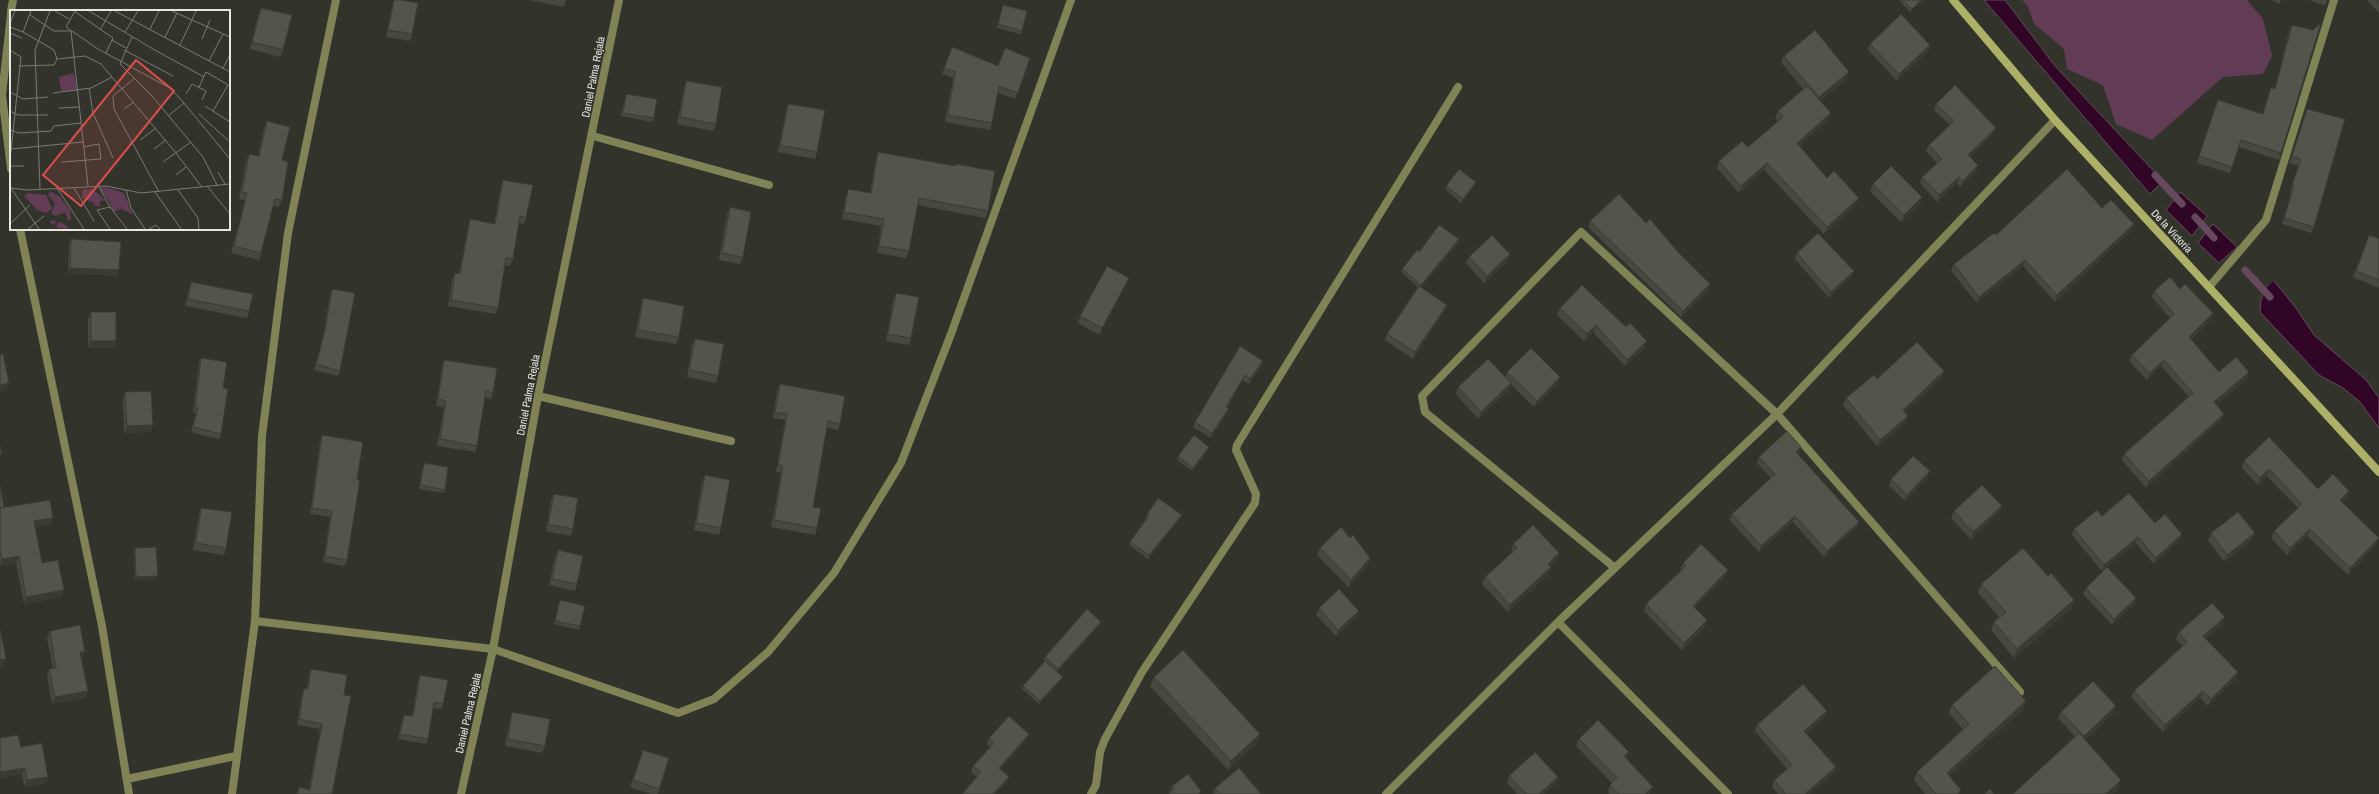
<svg xmlns="http://www.w3.org/2000/svg" width="2379" height="794" font-family="'Archivo Narrow',sans-serif">
	<rect width="100%" height="100%" fill="#32332b"/>
	<path fill="#623c55" d="M2022 0H2247L2263 19 2272 56 2263 74 2223 77 2152 140 2116 124 2103 85 2067 69 2064 49 2034 24 2027 5Z"/>
	<path fill="#310525" stroke="#67495e" d="M1984 0H2005L2055 66 2163 181 2150 194Z
		M2180 192 2207 216 2192 236 2166 210Z
		M2213 224 2237 247 2219 263 2198 243Z
		M2270 276 2296 308 2314 335 2366 380 2379 398V428L2360 402 2343 388 2319 375 2260 312 2261 300Z"/>
	<path fill="#32332b" d="M2271 274 2275 279 2261 295 2268 275Z"/>
	<g fill="none" stroke-linecap="round" stroke-linejoin="round">
		<path stroke="#67495e" stroke-width="7" d="M2155 175 2182 204
			M2195 217 2214 238
			M2245 270 2270 297"/>
		<path stroke="#808356" stroke-width="8" d="M11 11 13 0
			M11 14 2 95 11 169
			M593 136 769 185
			M20 229 102 626 129 794
			M2209 287 2266 220 2334 0
			M538 396 731 441
			M1615 568 1425 412 1422 396 1581 232 1777 414 2020 692
			M255 621 493 649 678 713 714 699 768 652 834 573 901 463 951 334 1071 0
			M1558 622 1728 794
			M127 779 236 756
			M232 794 255 621 262 436 288 233 336 0
			M461 794 493 649 538 396 619 0
			M1091 794 1096 785 1100 752 1105 739 1142 672 1255 503 1256 494 1236 450 1237 445 1458 87
			M1386 794 1558 622 1777 414 2055 120"/>
		<path stroke="#adb067" stroke-width="8" d="M1953 0 2055 120 2379 472"/>
	</g>
	<path fill="#484841" d="M394 0 412 34 410 41 386 37 392 6Z
		M529 0H566L564 7Z
		M1899 0H1924L1910 12Z
		M2271 0H2281L2279 4Z
		M2309 0H2327L2325 6Z
		M2367 0H2379V13Z
		M1003 5 1022 31 1021 34 997 28Z
		M261 8 283 50 280 57 250 49 258 15Z
		M2292 25 2281 153 2279 160 2239 147 2230 173 2197 163 2215 106 2262 114 2271 87 2275 88 2289 31Z
		M1870 44 1930 45 1928 52 1897 81 1868 50Z
		M952 47 998 66 1030 58 1015 99 998 93 992 123 990 130 945 122 953 78 942 74Z
		M1784 56 1847 79 1820 101 1831 113 1828 120 1799 146 1827 178 1856 205 1824 234 1764 170 1739 193 1717 168 1719 161 1748 147 1778 121 1775 118 1778 111 1803 89 1781 62Z
		M686 81 716 124 713 131 677 124 684 88Z
		M626 94 654 118 652 122 621 116 625 97Z
		M788 104 817 152 815 159 778 152 786 110Z
		M1936 104 1996 128 1993 134 1970 157 1976 172 1960 187 1957 183 1937 202 1920 183 1922 177 1937 163 1926 151 1929 145 1950 125 1934 110Z
		M2307 109 2314 227 2311 233 2282 224 2291 193 2290 192 2299 166 2289 163Z
		M267 121 282 160V200L279 207 273 206 261 253 259 260 231 253 245 200 239 199 246 161 249 154 258 156 264 128Z
		M878 152 955 166 956 164 988 211 985 218 917 205 909 251 906 258 877 253 881 226 842 219 846 196 848 189 870 193 876 158Z
		M503 180 526 218 524 224 519 223 513 259 510 266 505 265 498 308 495 314 448 306 452 280 455 273 459 274 468 226 470 219 494 224 501 186Z
		M1476 182 1475 185 1461 203 1445 189 1446 186Z
		M1873 184 1920 204 1901 222 1870 191Z
		M730 207 743 257 740 264 719 260 727 214Z
		M2102 208 2131 231 2055 302 2023 266 1977 303 1951 271 1954 264 1996 235Z
		M1590 221 1646 223 1678 252 1710 284 1708 291 1681 317 1588 227Z
		M2369 235 2379 239V288L2353 277Z
		M71 239 119 270 117 276 68 273 69 245Z
		M1459 239 1458 243 1421 287 1444 311 1413 359 1385 340 1387 334 1418 287 1401 272 1402 269 1419 252Z
		M1797 253 1852 276 1829 298 1795 259Z
		M1510 254 1508 261 1484 283 1466 263 1469 257Z
		M1129 278 1126 284 1099 335 1078 323 1080 316Z
		M191 282 249 311 247 318 185 306 189 289Z
		M332 289 340 371 338 376 314 370 323 336 330 295Z
		M2180 289 2211 320 2191 340 2219 372H2249L2247 379 2216 405 2221 420 2146 488 2122 460 2124 454 2189 397 2161 366 2147 380 2129 361 2132 355 2170 318 2152 297 2154 291Z
		M896 293 911 338 909 345 886 341 893 300Z
		M643 298 679 337 676 344 635 337 641 305Z
		M1560 308 1645 348 1625 366 1593 332 1584 341 1557 315Z
		M91 312 114 348H88V319Z
		M695 339 718 376 716 383 687 377 692 345Z
		M1240 346 1263 361 1261 366 1249 384 1243 380 1227 407 1229 408 1227 413 1211 438 1193 427 1195 422Z
		M201 358 223 388 221 434 219 439 191 432 196 413H193L199 363Z
		M444 360 493 393 491 399 485 398 477 446 475 452 437 446 444 407 436 406 442 366Z
		M1507 372 1557 384 1534 407 1511 384 1509 390 1478 419 1456 394 1458 387 1505 378Z
		M1942 378 1905 412 1906 423 1877 446 1843 405 1846 398Z
		M780 384 840 424 838 430 827 428 813 507 817 528 815 535 771 527 781 473 776 472 785 420 773 418 777 391Z
		M125 392 153 425 150 432 124 433 123 399Z
		M322 435 357 480 347 560 345 566 323 562 330 517 310 514 320 441Z
		M2269 437 2318 489 2347 498 2342 502 2376 545 2348 575 2307 536 2287 555 2271 538 2274 531 2298 508 2267 476 2258 485 2242 468 2244 461Z
		M1801 447 1799 453 1798 454 1859 522 1856 528 1824 557 1793 522 1759 552 1729 520 1732 514 1771 478 1757 463 1759 457Z
		M1208 451 1192 471 1177 460 1178 456Z
		M424 463 445 490 444 493 419 489 423 467Z
		M1930 471 1927 478 1905 501 1889 486 1891 479Z
		M705 475 721 528 719 535 694 530 702 482Z
		M0 484 4 508 53 518 50 525 35 527 42 563 61 597 24 604 16 563 0 566Z
		M554 494 573 529 571 536 546 531 551 500Z
		M2002 506 1999 513 1971 539 1951 518 1954 511Z
		M201 508 226 548 224 555 193 550 199 514Z
		M1147 514 1182 515 1180 518 1148 559 1129 545 1130 542 1147 518 1146 517Z
		M2102 516 2155 523 2182 534 2180 540 2154 564 2136 543 2102 571 2072 535 2074 529Z
		M2211 533 2252 540 2224 562 2208 540Z
		M1350 538 1370 558 1368 565 1348 587 1317 555 1320 548Z
		M1513 544 1559 553 1557 560 1550 566 1549 574 1508 612 1482 584 1485 577 1512 552 1511 551Z
		M135 548 156 579 135 580 134 551Z
		M558 550 577 584 575 591 549 585 555 557Z
		M1683 563 1728 570 1725 576 1695 608 1705 627 1682 650 1644 611 1646 604 1682 570 1680 569Z
		M2048 576 2074 600 2071 609 2014 658 1991 630 1994 622 1999 617 1978 593 1981 584Z
		M2086 588 2134 605 2112 625 2083 594Z
		M560 600 580 626 579 630 554 624Z
		M1319 608 1356 618 1336 636 1316 615Z
		M2225 617 2222 624 2206 639 2236 679 2208 706 2200 698 2163 732 2131 697 2134 691 2183 646 2176 639 2179 632Z
		M1099 625 1057 672 1063 677 1061 680 1039 704 1022 689 1023 686 1045 661 1044 660 1045 657Z
		M50 631 85 652 82 659 88 691 85 698 52 704 47 676 49 669 53 668 47 638Z
		M311 669 344 695 332 794H297L299 787 309 789 320 729 297 725 302 693 304 688H307L309 675Z
		M420 675 443 704 441 709 433 708 428 739 426 744 398 739 402 720 404 715 412 716 418 680Z
		M1154 677 1257 743 1228 770 1150 686Z
		M1952 705 2023 710 1949 776 1960 794H1925L1914 780 1917 772 1963 730 1949 713Z
		M512 712 545 746 542 753 505 746 510 719Z
		M2061 712 2114 713 2085 740 2118 789 2075 737 2058 718Z
		M1824 717 1806 734 1833 774 1810 794H1778L1772 787 1774 780 1787 769 1755 731 1757 725Z
		M1029 734 1026 740 1000 769 1009 777 1006 783 977 777 971 772 973 766 990 747 987 744 989 738Z
		M0 738 21 747 48 777 46 783 24 787 22 774 0 778Z
		M1579 739 1626 758 1653 787 1650 793V794H1610L1608 792 1610 785 1612 783 1576 746Z
		M643 750 669 758 658 794H651L630 787Z
		M1509 776 1558 777 1555 784 1544 794H1517L1507 783Z
		M1172 786 1201 791 1200 794H1168L1172 790 1171 789Z
		M1215 788 1261 794H1213Z"/>
	<path fill="#3b3b35" d="M1921 0H1924L1910 12 1912 9Z
		M1930 45 1928 52 1897 81 1899 74Z
		M1849 72 1847 79 1816 104 1819 97Z
		M1831 113 1828 120 1794 150 1797 143Z
		M1996 128 1993 134 1966 161 1968 155Z
		M1767 163 1764 170 1739 193 1741 186Z
		M1978 165 1976 172 1960 187 1963 181Z
		M1959 177 1957 183 1937 202 1939 195Z
		M1476 182 1475 185 1461 203 1463 199Z
		M1922 197 1920 204 1901 222 1904 215Z
		M1859 198 1856 205 1824 234 1827 227Z
		M2134 224 2131 231 2055 302 2057 295Z
		M1459 239 1458 243 1420 288 1421 285Z
		M1510 254 1508 261 1484 283 1487 276Z
		M2025 260 2023 266 1977 303 1979 297Z
		M70 268 119 270 117 276 68 273Z
		M1854 271 1852 276 1829 298 1831 292Z
		M1129 278 1126 284 1099 335 1102 328Z
		M1710 284 1708 291 1681 317 1683 311Z
		M1447 305 1444 311 1413 359 1415 352Z
		M2213 313 2211 320 2186 344 2189 337Z
		M1596 325 1593 332 1584 341 1587 334Z
		M91 341H116L114 348H88Z
		M1647 341 1645 348 1625 366 1627 360Z
		M2164 360 2161 366 2147 380 2150 373Z
		M1263 361 1261 366 1249 384 1250 379Z
		M1944 371 1942 378 1900 417 1903 410Z
		M2249 372 2247 379 2212 409 2214 402Z
		M1245 375 1243 380 1225 411 1226 407Z
		M1560 377 1557 384 1534 407 1537 401Z
		M9 383 6 390 0 391V385Z
		M1511 383 1509 390 1478 419 1481 412Z
		M1229 408 1227 413 1211 438 1212 433Z
		M2224 414 2221 420 2146 488 2149 481Z
		M1908 416 1906 423 1877 446 1880 440Z
		M153 425 150 432 124 433 127 426Z
		M1209 447 1208 451 1192 471 1193 468Z
		M1801 447 1799 453 1794 458 1796 452Z
		M2269 469 2267 476 2258 485 2260 478Z
		M1930 471 1927 478 1905 501 1907 495Z
		M2349 491 2347 498 2337 507 2340 500Z
		M2002 506 1999 513 1971 539 1973 532Z
		M1182 515 1180 518 1148 559 1149 555Z
		M1795 516 1793 522 1759 552 1761 546Z
		M53 518 50 525 31 528 34 521Z
		M1859 522 1856 528 1824 557 1827 551Z
		M2310 529 2307 536 2287 555 2290 548Z
		M2255 533 2252 540 2224 562 2227 555Z
		M2182 534 2180 540 2154 564 2156 558Z
		M2138 537 2136 543 2102 571 2104 565Z
		M2379 538 2376 545 2348 575 2350 568Z
		M1559 553 1557 560 1545 570 1548 564Z
		M19 556 16 563 0 566 2 559Z
		M1370 558 1368 565 1348 587 1351 580Z
		M1551 567 1549 574 1508 612 1510 605Z
		M1728 570 1725 576 1691 612 1693 606Z
		M158 576 156 579 135 580 136 577Z
		M64 590 61 597 24 604 26 597Z
		M2136 598 2134 605 2112 625 2114 619Z
		M2074 600 2071 609 2014 658 2017 649Z
		M1359 611 1356 618 1336 636 1338 630Z
		M2225 617 2222 624 2201 643 2203 636Z
		M1707 620 1705 627 1682 650 1684 643Z
		M1101 622 1099 625 1057 673 1058 669Z
		M80 652H85L82 659H78Z
		M6 659 3 666 0 667V660Z
		M2238 672 2236 679 2208 706 2211 699Z
		M1063 677 1061 680 1039 704 1040 701Z
		M88 691 85 698 52 704 55 697Z
		M2203 691 2200 698 2163 732 2165 725Z
		M2026 701 2023 710 1944 781 1947 773Z
		M2116 706 2114 713 2081 743 2084 736Z
		M1827 711 1824 717 1801 738 1804 731Z
		M1029 734 1026 740 996 774 999 768Z
		M1260 734 1257 743 1228 770 1231 761Z
		M1629 752 1626 759 1624 756Z
		M1836 767 1833 774 1810 794H1805Z
		M25 768 22 774 0 778V772Z
		M48 777 46 783 24 787 27 780Z
		M1009 777 1006 783 996 794H993Z
		M1558 777 1555 784 1544 794H1539Z
		M2121 780 2118 789 2113 794H2106Z
		M1653 787 1650 793 1645 794Z"/>
	<path fill="#54544c" stroke="#3b3b35" d="M394 0H401L418 3 412 34 388 30Z
		M1903 0H1921L1912 9Z
		M2376 0H2379V3Z
		M1003 5 1027 11 1022 31 998 24Z
		M261 8 292 15 283 50 252 42Z
		M1901 14 1930 45 1899 74 1870 44Z
		M2321 23 2281 153 2241 140 2232 167 2199 156 2218 100 2263 114 2271 87 2275 89 2292 25 2313 30Z
		M1815 30 1849 72 1819 97 1784 56Z
		M952 47 998 66 1005 48 1030 58 1018 93 999 86 992 123 948 115 955 72 944 68Z
		M686 81 722 87 716 124 680 117Z
		M229 85H230L229 109Z
		M1955 85 1996 128 1968 155 1978 165 1963 181 1959 177 1939 195 1922 177 1942 159 1929 145 1954 121 1936 104Z
		M1807 86 1831 113 1797 143 1827 178 1834 171 1859 198 1827 227 1767 163 1741 186 1719 161 1742 141 1748 147 1783 117 1778 111Z
		M626 94 657 99 654 118 623 113Z
		M788 104 825 110 817 152 780 145Z
		M2307 109 2345 119 2314 227 2284 218 2294 186 2292 185 2301 159 2292 156Z
		M267 121 290 127 282 160 288 162 282 200 275 199 261 253 234 246 247 193 242 192 249 154 259 156Z
		M878 152 955 166 956 164 995 171 988 211 919 198 909 251 879 246 884 219 844 212 848 189 871 193Z
		M1891 166 1922 197 1904 215 1873 184Z
		M1459 169 1476 182 1463 199 1446 186Z
		M2067 169 2102 208 2111 200 2134 224 2057 295 2025 260 1979 297 1954 264 1994 233 1996 235Z
		M503 180 533 185 526 218 520 216 513 259 506 258 498 308 451 300 455 273 460 274 470 219 495 224Z
		M1619 194 1646 223 1650 219 1678 252 1710 284 1683 311 1590 221Z
		M730 207 751 212 743 257 722 253Z
		M1439 225 1459 239 1421 285 1402 269 1417 250 1419 252Z
		M1818 233 1854 271 1831 292 1797 253Z
		M1492 235 1510 254 1487 276 1469 257Z
		M2369 235 2379 239V280L2356 271Z
		M71 239 121 242 119 270 70 268Z
		M1107 266 1129 278 1102 328 1080 316Z
		M2170 277 2180 289 2185 284 2213 313 2189 337 2219 372 2236 357 2249 372 2214 402 2224 414 2149 481 2124 454 2193 393 2164 360 2150 373 2132 355 2174 314 2154 291Z
		M191 282 253 294 249 311 188 299Z
		M1582 285 1626 327 1630 323 1647 341 1627 360 1596 325 1587 334 1560 308Z
		M1419 286 1447 305 1415 352 1387 334Z
		M332 289 355 293 340 371 316 364 325 331Z
		M896 293 919 297 911 338 888 334Z
		M643 298 684 306 679 337 638 330Z
		M91 312H116V341H91Z
		M695 339 724 344 718 376 689 370Z
		M1917 342 1944 371 1903 410 1908 416 1880 440 1846 398 1874 375 1877 379Z
		M1240 346 1263 361 1250 379 1245 375 1226 407 1229 408 1212 433 1195 422Z
		M1531 348 1560 377 1537 401 1507 372Z
		M0 354H3L9 383 0 385Z
		M201 358 227 362 223 388 228 389 221 434 193 427 198 408H195Z
		M1488 359 1511 383 1481 412 1458 387Z
		M444 360 497 368 493 393 486 391 477 446 440 439 446 401 438 399Z
		M780 384 845 396 840 424 828 421 813 507 821 508 817 528 774 520 783 466 778 465 787 414 775 412Z
		M151 391 153 425 127 426 125 392Z
		M1787 431 1801 447 1796 452 1859 522 1827 551 1795 516 1761 546 1732 514 1775 474 1759 457Z
		M322 435 363 442 357 480H360L347 560 325 556 332 511 312 508Z
		M1194 435 1209 447 1193 468 1178 456Z
		M2269 437 2318 489 2333 474 2349 491 2340 500 2379 538 2350 568 2310 529 2290 548 2274 531 2302 504 2269 469 2260 478 2244 461Z
		M0 444 2 454 0 455Z
		M1913 456 1930 471 1907 495 1891 479Z
		M424 463 448 467 445 490 420 485Z
		M705 475 730 480 721 528 696 523Z
		M0 484 4 507 0 508Z
		M1982 485 2002 506 1973 532 1954 511Z
		M2129 493 2155 523 2165 514 2182 534 2156 558 2138 537 2104 565 2074 529 2097 510 2102 516Z
		M554 494 578 498 573 529 548 524Z
		M1158 498 1182 515 1149 555 1130 542 1149 515 1147 514Z
		M50 500 53 518 34 521 42 563 58 560 64 590 26 597 19 556 2 559 0 550V508Z
		M201 508 232 512 226 548 196 543Z
		M2238 512 2255 533 2227 555 2211 533Z
		M1533 525 1559 553 1548 564 1551 567 1510 605 1485 577 1517 548 1513 544Z
		M1341 527 1350 538 1353 535 1370 558 1351 580 1320 548Z
		M1701 544 1728 570 1693 606 1707 620 1684 643 1646 604 1686 566 1683 563Z
		M156 547 158 576 136 577 135 548Z
		M2023 548 2048 576 2051 573 2074 600 2017 649 1994 622 2006 612 1981 584Z
		M558 550 583 556 577 584 552 579Z
		M2107 567 2136 598 2114 619 2086 588Z
		M1339 589 1359 611 1338 630 1319 608Z
		M560 600 585 606 580 626 555 621Z
		M2212 603 2225 617 2203 636 2238 672 2211 699 2203 691 2165 725 2134 691 2187 642 2179 632Z
		M1087 609 1101 622 1058 669 1045 657Z
		M80 625 85 652H80L88 691 55 697 49 669 56 668 50 631Z
		M0 628 6 659 0 660Z
		M1183 650 1260 734 1231 761 1154 677Z
		M1045 661 1063 677 1040 701 1023 686Z
		M1995 666 2026 701 1947 773 1961 790 1957 794H1936L1917 772 1969 724 1952 705Z
		M311 669 347 675 344 695 351 696 332 794H298L299 787 310 790 322 724 299 719 304 688 308 689Z
		M420 675 448 680 443 704 434 702 428 739 400 734 404 715 413 716Z
		M2093 681 2116 706 2084 736 2061 712Z
		M1803 684 1827 711 1804 731 1836 767 1805 794H1786L1774 780 1792 765 1757 725Z
		M512 712 550 719 545 746 508 739Z
		M1009 716 1029 734 999 768 1009 777 993 794H962L981 772 973 766 994 743 989 738Z
		M1598 720 1629 752 1624 756 1653 787 1645 794H1619L1610 785 1617 778 1579 739Z
		M2079 733 2121 780 2106 794H2013Z
		M18 735 21 747 42 743 48 777 27 780 25 768 0 772V738Z
		M643 750 669 758 659 789 633 780Z
		M1535 752 1558 777 1539 794H1526L1509 776Z
		M1239 768 1261 794H1220L1215 788Z
		M1188 774 1201 791 1198 794H1168L1175 788 1172 786Z
		M1990 789 1994 794H1984Z"/>
	<g text-anchor="middle" stroke-width="3" stroke-linejoin="round" paint-order="stroke">
		<g font-size="11" fill="#e6e7e2" stroke="#32332b">
			<text transform="translate(593 77) rotate(-79)" y="4">Daniel Palma Rejala</text>
			<text transform="translate(2172 231) rotate(47)" y="4">De la Victoria</text>
			<text transform="translate(528 395) rotate(-79)" y="4">Daniel Palma Rejala</text>
			<text transform="translate(468 713) rotate(-77)" y="4">Daniel Palma Rejala</text>
		</g>
	</g>
	<g transform="translate(10 10)">
		<rect width="220" height="220" fill="#32332b"/>
		<path d="M64 63 67 81H51L49 67ZM96 177 114 183 123 205 112 199 103 202 99 191 89 178ZM83 179 95 190 89 192 91 196H85L84 193 72 188 73 180ZM40 181 49 186 60 200 61 210H58L55 202 46 206 41 204 45 193 38 185ZM18 183 36 185 42 199 36 203 27 200 14 186ZM41 210 46 211 45 213 46 215 49 212 53 213 59 219 47 218V215L40 213Z" fill="#623c55"/>
		<path fill="none" stroke="#7a7b74" stroke-width="1" d="M45 1 59 9M64 1 103 28 96 43M65 1 56 17 88 39 160 78 174 93 158 106M79 1 143 39 194 67M105 1 220 62M162 1 220 27M20 5 44 21H61L78 176M0 13 5 1M0 17 13 22 44 40 47 49 44 55 9 56M140 19 149 1M90 20 101 1M13 22 21 1M115 22 128 1M0 23 12 28M122 27 110 54 142 86 193 147 207 175M155 27 167 3M192 29 200 10M102 30 116 38M170 35 186 1M0 40 11 47 0 150M114 40 163 66M47 49 75 46 91 54 166 143 191 176M199 51 213 24M213 58 220 45M124 69 103 86 104 99 149 182M189 77 196 62 220 76M79 78 83 103 103 148M0 82 13 89 38 87M43 83 81 78 102 67M176 84 182 74 196 81 192 90M174 93 220 149M195 96 220 112M49 98 69 97M114 99 124 92M0 101 8 105H38M203 101 218 75M189 104 220 132M0 120 9 123 41 121 44 116 71 113M130 130 146 118M1 139 73 132M144 139 156 130M52 152 91 149 89 134 73 137M153 152 181 132M0 156H14M208 162 215 174M166 165 176 157M197 176 220 204M89 177 100 197 87 200 100 219M0 178 18 180 96 176 131 183 220 174M1 178 29 219M47 178 74 219M64 178 84 211M30 179 25 40 40 1M116 180 121 198 135 219M168 180 188 208 189 219M145 182 171 219M100 197 117 219M0 214 20 195M18 219 34 206M139 219 146 215 150 219"/>
		<path fill="#d94e4d" fill-opacity="0.15" stroke="#d94e4d" stroke-width="2" d="M126 50 164 81 71 196 33 165Z"/>
		<rect width="220" height="220" fill="none" stroke="#e6e7e2" stroke-width="2"/>
	</g>
</svg>
